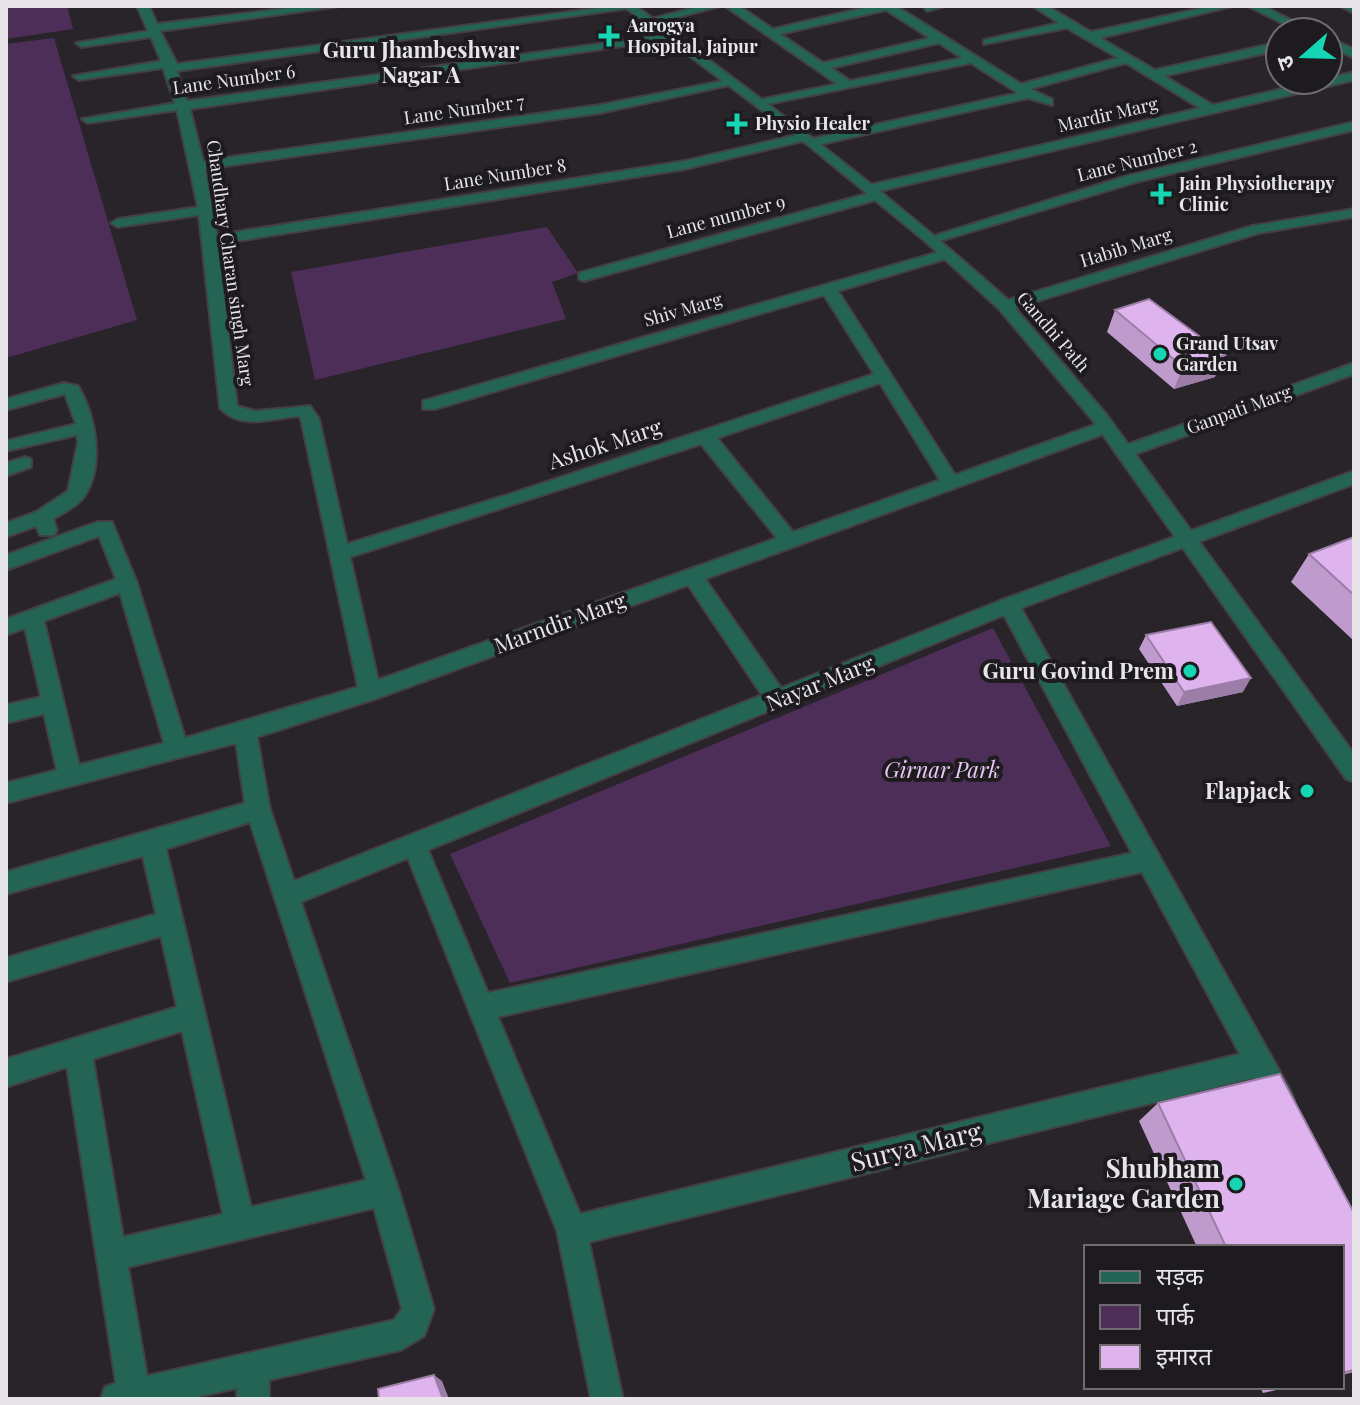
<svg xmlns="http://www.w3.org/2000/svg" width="1360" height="1405" font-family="'Playfair Display','Noto Sans Devanagari',serif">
	<rect width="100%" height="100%" fill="#282429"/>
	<path fill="#4d2e59" d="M6 6H67L73 29 6 39Z
		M54 38 137 320 6 358V44Z
		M547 227 578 273 552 282 566 319 315 380 291 272Z
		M993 628 1111 846 510 983 450 854Z"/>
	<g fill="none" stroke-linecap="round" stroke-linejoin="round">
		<defs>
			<path id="minor" d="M137 6H149L157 24 306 6H340L160 31 177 64 613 6 637 7 177 71 187 101 671 34 677 38 190 109 203 161 600 105 733 79 739 83 600 113 205 169 217 235 685 161 805 133 811 139 1018 93 971 63 758 106V100L837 84 725 6H739L773 29 872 6H896L1021 84 1118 58 1067 28 984 44V40L1059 23 1033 6H1047L1091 32 1212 6H1233L1100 38 1155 70 1280 42V50L1164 76 1213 105 1354 72V80L880 191 885 195 883 198 584 281 579 279V273L870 193 864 189 866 186 1200 108 1126 63 1030 89 1052 99V105L1028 98 813 146 807 140 685 169 218 244 237 406 255 411 310 406 319 419 347 544 507 495 874 374 824 295 435 409H423V401L942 251H952V257L838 291 955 475 1100 423 1106 421 1115 427 1112 431 705 579 781 688 1002 600 1354 471V484L1021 608 1290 1090 1294 1100 1290 1110 1280 1114 1270 1110 1253 1078 589 1242 623 1399H591L557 1231 408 858 301 902 399 1191 434 1309 424 1336 401 1350 269 1380V1399H237V1388L188 1399H101L105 1387 116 1383 67 1067 6 1087V1059L177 1007 161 936 6 982V958L156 914 143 856 6 894V872L245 803 236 743 6 803V783L57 770 44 714 6 723V705L41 697 25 628 6 635V619L116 579 99 536 6 570V555L98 522H112L137 583 185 738 358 687 301 419 299 416C273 418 240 431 220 408L199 215 118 227 111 223 118 219 198 207 177 110 88 123 82 119 175 103 163 68 79 80 73 76 161 61 151 37 82 47 76 43 148 31ZM886 10 930 38 823 63 780 34ZM939 43 962 58 850 81 831 68ZM880 383 940 480 793 532 717 438ZM701 444 777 538 378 680 350 557ZM688 585 762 695 294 881 270 809 257 737 378 698ZM120 593 164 743 79 765 44 621ZM1004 615 1132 853 488 993 428 850ZM250 822 366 1180 251 1207 166 849ZM1142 872 1240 1054 580 1214 498 1017ZM182 1031 223 1214 123 1237 93 1059ZM374 1208 402 1309 394 1320 147 1376 128 1267Z
				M700 6H721L650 24 644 21Z
				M923 6H945L927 11Z
				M1248 6H1263L1315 32H1300Z
				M1340 6H1354V13Z
				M1328 37 1354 49V58L1328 46Z
				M1354 122V130L1136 182 936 242 924 239 1127 176Z
				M1354 363V374L1130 456H1118L1115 452 1118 448Z
				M64 383 78 386C96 416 105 465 84 497 78 506 63 513 53 519L57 530 54 535H40L36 526 6 537V523L36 512 68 491 78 442 77 435 6 451V441L76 424 65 394 6 410V399Z
				M25 457 31 459V467L6 476V463Z"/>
			<path id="tertiary" d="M623 6H636C764 100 890 194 1008 300L1252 226 1354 209V217L1259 233 1015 308 1106 414 1354 754V782L1346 779 1094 422 999 309 926 242 808 145Z"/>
		</defs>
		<use href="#minor" stroke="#433f44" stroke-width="4"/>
		<use href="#tertiary" stroke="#433f44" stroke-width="4"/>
		<use href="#minor" fill="#246455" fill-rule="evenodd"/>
		<use href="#tertiary" fill="#246455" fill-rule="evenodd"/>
	</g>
	<path fill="#bf9acd" d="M1115 310 1215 377 1174 389 1107 332Z
		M1354 537V641L1291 582 1309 554Z
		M1146 635 1243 692 1177 706 1139 649Z
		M1158 1103 1354 1213V1372L1342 1375V1247H1197L1139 1121Z
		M1260 1387H1289L1263 1393Z"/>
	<path fill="#9b7da7" d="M1225 355 1215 377 1174 389 1183 367Z
		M1251 678 1243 692 1177 706 1184 692Z
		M434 1375 442 1381 449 1399H443Z"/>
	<path fill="#deb3ee" stroke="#9b7da7" stroke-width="2" d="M1149 299 1225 355 1183 367 1115 310Z
		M1354 537V595L1309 554Z
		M1211 622 1251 678 1184 692 1146 635Z
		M1280 1074 1354 1213V1370L1342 1373V1247H1226L1158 1103Z
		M434 1375 443 1399H379L378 1389Z"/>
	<g fill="#15d5b3" stroke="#1e1b1f" stroke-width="3">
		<path d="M605 24h8v8h8v8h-8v8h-8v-8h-8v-8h8z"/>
		<path d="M733 112h8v8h8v8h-8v8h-8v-8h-8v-8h8z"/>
		<path d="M1157 182h8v8h8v8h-8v8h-8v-8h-8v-8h8z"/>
		<circle cx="1160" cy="354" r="8"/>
		<circle cx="1190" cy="671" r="8"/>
		<circle cx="1307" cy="791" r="8"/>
		<circle cx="1236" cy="1184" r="8"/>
	</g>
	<g text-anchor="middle" stroke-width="8" stroke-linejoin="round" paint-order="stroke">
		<g font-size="18" font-weight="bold" fill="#e7e5e8" stroke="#1e1b1f" text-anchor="start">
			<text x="627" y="32">Aarogya<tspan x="627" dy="21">Hospital, Jaipur</tspan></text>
			<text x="755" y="130">Physio Healer</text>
			<text x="1179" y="190">Jain Physiotherapy<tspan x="1179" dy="21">Clinic</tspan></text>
			<text x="1176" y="350">Grand Utsav<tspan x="1176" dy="21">Garden</tspan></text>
		</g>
		<g font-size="18" fill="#e7e5e8" stroke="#1e1b1f">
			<text transform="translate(234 80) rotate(-8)" y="6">Lane Number 6</text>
			<text transform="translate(464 110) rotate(-8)" y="6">Lane Number 7</text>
			<text transform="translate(1108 115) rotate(-13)" y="6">Mardir Marg</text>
			<text transform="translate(1137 161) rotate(-14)" y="6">Lane Number 2</text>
			<text transform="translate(505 175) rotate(-9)" y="6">Lane Number 8</text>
			<text transform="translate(726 217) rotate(-15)" y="6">Lane number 9</text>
			<text transform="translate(1126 248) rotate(-17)" y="6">Habib Marg</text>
			<text transform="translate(230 263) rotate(82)" y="6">Chaudhary Charan singh Marg</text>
			<text transform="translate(683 310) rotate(-16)" y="6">Shiv Marg</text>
			<text transform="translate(1053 332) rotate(49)" y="6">Gandhi Path</text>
			<text transform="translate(1239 410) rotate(-20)" y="6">Ganpati Marg</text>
		</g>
		<g font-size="22" font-weight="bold" fill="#e7e5e8" stroke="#1e1b1f">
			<text x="421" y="58">Guru Jhambeshwar<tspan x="421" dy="25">Nagar A</tspan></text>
		</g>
		<g font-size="22" fill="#e7e5e8" stroke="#1e1b1f">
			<text transform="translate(605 444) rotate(-18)" y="8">Ashok Marg</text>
			<text transform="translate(560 623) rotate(-20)" y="8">Marndir Marg</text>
			<text transform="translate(820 683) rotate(-22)" y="8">Nayar Marg</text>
		</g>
		<g font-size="22" font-weight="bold" fill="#e7e5e8" stroke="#1e1b1f" text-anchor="end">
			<text x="1174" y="679">Guru Govind Prem</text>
			<text x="1291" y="799">Flapjack</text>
		</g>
		<g font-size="22" font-style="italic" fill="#e9c7f7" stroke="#1e1b1f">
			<text x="942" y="778">Girnar Park</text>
		</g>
		<g font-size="26" fill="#e7e5e8" stroke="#1e1b1f">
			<text transform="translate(916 1147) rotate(-14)" y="9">Surya Marg</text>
		</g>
		<g font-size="26" font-weight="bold" fill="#e7e5e8" stroke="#1e1b1f" text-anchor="end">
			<text x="1220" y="1178">Shubham<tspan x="1220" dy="30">Mariage Garden</tspan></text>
		</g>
	</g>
	<rect width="1360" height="1405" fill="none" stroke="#e7e5e8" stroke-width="16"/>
	<rect x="1084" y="1245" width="260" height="144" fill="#1e1b1f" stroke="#6e6c6f" stroke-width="2"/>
	<rect x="1100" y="1271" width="40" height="12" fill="#246455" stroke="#6e6c6f" stroke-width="2"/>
	<text x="1156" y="1285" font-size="24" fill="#e7e5e8">सड़क</text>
	<rect x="1100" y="1305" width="40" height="24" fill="#4d2e59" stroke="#6e6c6f" stroke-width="2"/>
	<text x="1156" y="1325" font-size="24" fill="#e7e5e8">पार्क</text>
	<rect x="1100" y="1345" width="40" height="24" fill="#deb3ee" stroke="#6e6c6f" stroke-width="2"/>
	<text x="1156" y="1365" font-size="24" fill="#e7e5e8">इमारत</text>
	<g transform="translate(1304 56) rotate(250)"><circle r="38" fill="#1e1b1f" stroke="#6e6c6f" stroke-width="2"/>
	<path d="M0-6L14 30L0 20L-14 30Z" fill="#15d5b3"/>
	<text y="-12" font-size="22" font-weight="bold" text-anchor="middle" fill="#e7e5e8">उ</text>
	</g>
</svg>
